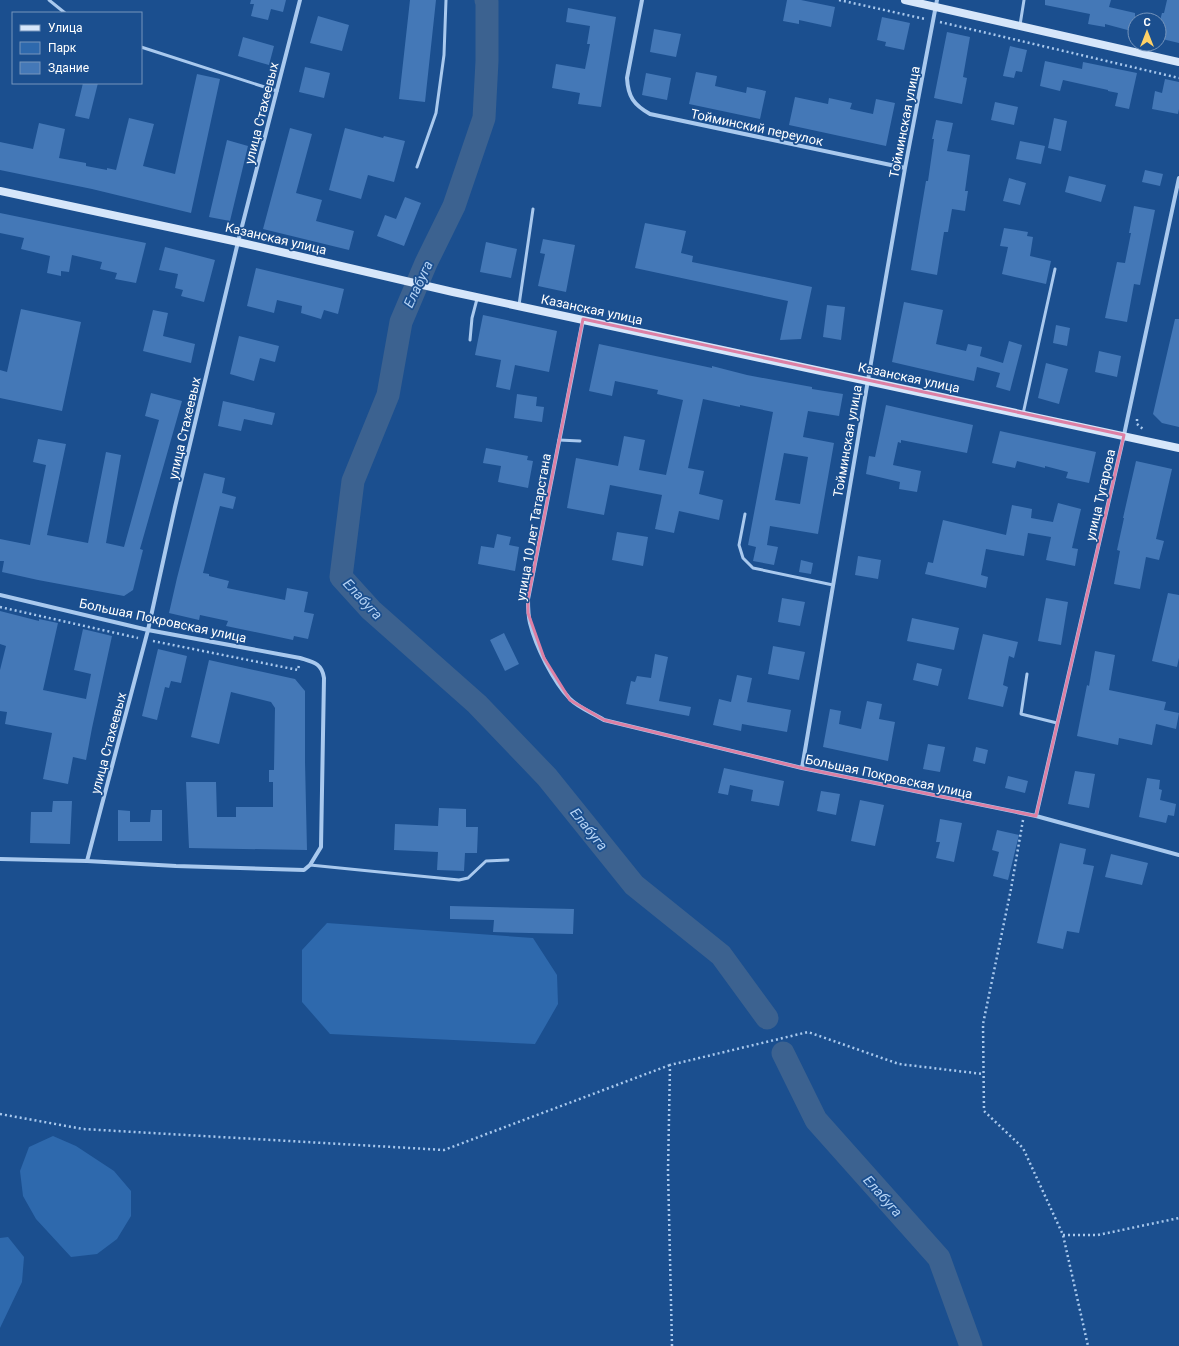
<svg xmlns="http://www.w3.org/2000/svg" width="1179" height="1346" font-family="Roboto,sans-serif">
	<rect width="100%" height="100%" fill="#1b4f8f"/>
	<path fill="#2e69ad" d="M327 923 533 938 557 975 558 1004 535 1044 330 1034 302 1002V950Z
		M53 1136 76 1146 114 1171 131 1191V1216L117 1239 97 1254 71 1257 36 1219 23 1196 20 1171 29 1147Z
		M8 1237 24 1257 22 1282 0 1328V1238Z"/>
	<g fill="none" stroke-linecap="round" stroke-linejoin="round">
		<path stroke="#3c6290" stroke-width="23" d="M486 0 487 2V61L484 118 454 206 426 263 401 322 388 395 353 481 341 577 371 610 477 704 547 777 634 885 721 955 767 1018
			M783 1053 816 1120 939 1258 971 1346"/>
	</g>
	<path fill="#4478b7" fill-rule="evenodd" d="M251 0H286L283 12 271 9 268 20 251 16 254 4H250Z
		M410 0H436L425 102 399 99Z
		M787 0H801L835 7 831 27 799 20V24L783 21Z
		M1045 0H1111L1109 7 1135 13V32L1105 24V27L1088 24 1090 14 1045 5Z
		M1167 0H1179V43L1162 39 1165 25 1159 24 1162 13H1164Z
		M568 8 616 17 601 107 578 104 580 93 552 88 556 64 585 69 590 44H587L590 26 566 22Z
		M318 16 349 25 342 51 310 43Z
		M882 17 910 23 904 50 885 46 886 42 877 40Z
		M654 29 681 34 676 57 650 52Z
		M947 32 970 37 963 77 967 78 962 104 934 98Z
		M243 37 274 46 269 65 238 56Z
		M1010 46 1027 50 1022 72 1016 71 1014 78 1003 76Z
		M1045 61 1082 69 1083 62 1137 73 1129 109 1115 106 1118 93 1108 91V90L1063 80 1060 91 1040 86Z
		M305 67 330 73 324 98 299 92Z
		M696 72 717 76 715 86 746 93 747 87 766 91 760 119 689 104Z
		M646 73 671 78 667 100 642 95Z
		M197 74 220 79 191 213 92 189 0 170V142L33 149 39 123 65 129 59 158 86 163V166L107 170V168L116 170 129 118 154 124 143 166 175 174Z
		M1165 79 1179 82V109L1178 114 1152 109 1155 91 1162 93Z
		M83 83H98L89 119 75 116Z
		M795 97 828 104 829 98 852 103 850 109 873 114 876 99 895 103 886 146 789 125Z
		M995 102 1018 107 1014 125 991 120Z
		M1054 118 1067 121 1061 151 1048 148Z
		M936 120 953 123 947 151 970 155 965 191H968L965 211 952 209 948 232H944L937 275 911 270 926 181H928L934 139H932Z
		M290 128 312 134 296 193 322 200 316 221 354 231 349 250 263 229Z
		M345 128 383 138 384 136 405 141 394 182 368 175 361 199 329 190Z
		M227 140 248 146 230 221 209 217Z
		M1020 141 1045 146 1041 164 1016 159Z
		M1145 170 1163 174 1160 186 1142 182Z
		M1069 176 1106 185 1101 202 1065 192Z
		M1009 178 1026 183 1020 205 1003 201Z
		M405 197 421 203 404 246 377 236 385 215 396 219Z
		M1134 206 1155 210 1140 285 1134 284 1127 322 1105 318 1117 262 1125 263 1131 233H1129Z
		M0 213 146 243 136 283 115 279 117 273 100 269 102 262 72 255 69 272 61 271V276L47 273 50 256 21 249 24 238 0 233Z
		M645 223 686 231 681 253 693 256 692 262 812 287 801 339 780 340 788 301 635 268Z
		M1004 228 1028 232 1027 236 1033 237 1030 256 1051 261 1046 284 1002 274 1008 247 1000 246Z
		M543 239 575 245 566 292 538 286 545 254 540 253Z
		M486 242 517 249 511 278 480 272Z
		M165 247 215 260 204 302 181 296 183 290 175 288 178 274 159 270Z
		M256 268 344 289 338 314 324 310 321 319 301 313 302 306 277 300 274 313 247 306Z
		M904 302 943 310 936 344 966 351 968 344 982 347 980 356 1003 363 1009 341 1022 345 1010 391 996 387 1000 373 977 367 974 381 892 362Z
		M827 305 845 307 841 340 823 337Z
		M21 309 81 322 62 411 0 398V370L7 372Z
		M153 310 168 313 163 336 195 344 191 363 143 351Z
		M483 315 557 331 549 372 515 365 510 390 496 387 501 360 475 355Z
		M1175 319H1179V427L1162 423 1153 414Z
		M1056 325 1070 328 1067 346 1053 343Z
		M239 336 279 346 275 362 260 358 254 381 230 374Z
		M599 344 712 368V366L747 375 812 387V389L843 394 839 416 808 411 803 437 834 443 818 534 770 526 767 545 778 547 774 565 753 561 756 547 748 545 773 412 740 405V407L703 399 688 468 704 471 699 494 723 500 719 520 679 511 674 533 655 529 662 495 610 485 604 515 567 508 576 458 618 466 624 436 645 440 639 470 666 475 683 400 657 394 658 390 615 381 612 396 589 391ZM784 453 808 457 800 504 775 500Z
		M1099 351 1121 356 1117 377 1095 372Z
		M1046 363 1068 369 1059 404 1038 398Z
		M151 393 182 401 140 549 143 550 133 590 124 596 38 580 2 572 4 561H0V539L30 545 46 465 33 462 38 439 66 444 47 535 88 543 106 452 121 455 106 543 124 547 159 420 145 416Z
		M517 394 537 397 536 406 544 407 542 422 514 418Z
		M223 401 275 413 272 425 244 419 241 431 218 426Z
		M886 405 973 425 967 453 901 440V443L898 442 893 465 921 471 917 492 899 489 900 482 866 474 869 456 875 457Z
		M1000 431 1096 452 1089 483 1066 478 1068 472 1045 466V468L1017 461 1015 468 992 463Z
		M486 448 528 456 527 460 533 461 528 488 498 482 501 466 483 463Z
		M1136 461 1172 469 1156 539 1164 541 1159 560 1146 557 1140 589 1114 584 1120 551 1117 550 1124 518H1123Z
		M204 473 225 478 222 493 236 497 233 509 220 506 203 573 209 574V576L229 581 227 588 285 600 287 588 308 592 304 612 314 614 308 639 294 636 293 640 226 626 228 621 200 615 199 620 169 613 177 578Z
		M1058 503 1081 509 1072 548 1078 549 1075 566 1046 560 1051 537 1028 533 1024 556 986 549 981 575 988 577 986 588 925 574 928 562 933 563 943 520 1006 535 1012 505 1032 509 1031 518 1053 522Z
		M617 532 648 537 643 566 612 560Z
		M497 534 511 537 509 545 519 547 515 571 478 564 481 546 494 548Z
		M858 556 881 560 878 579 855 575Z
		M801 560 813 563 811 574 799 572Z
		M1168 593 1179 595V658L1177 667 1152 661Z
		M782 598 805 602 800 626 778 622Z
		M1046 598 1068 602 1061 645 1038 641Z
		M0 611 39 621V619L58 623 43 690 86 699 91 674 74 670 83 629 112 636 92 728 86 760 73 757 68 784 43 779 52 733 5 724 7 712 0 711V670L6 646 0 644Z
		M912 618 959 628 954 650 907 641Z
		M504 633 519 664 505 671 490 640Z
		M983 634 1018 642 1014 658 1009 656 1003 685 1008 687 1003 707 968 699Z
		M773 646 805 652 799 680 768 674Z
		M158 649 187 656 181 683 171 681 169 688 165 687 157 720 142 716Z
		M1095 651 1115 655 1109 690 1166 702 1164 710 1179 713 1176 729 1156 724 1152 745 1119 738 1118 745 1077 736 1087 685 1089 686Z
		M655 654 668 657 659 701 691 707 689 716 626 704 631 681 635 682 637 676 651 678Z
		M209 660 295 679 305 691V762L307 850 189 848 186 782H216L217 817H236V807H273V782H269V770H274L275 708 271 702 231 692 219 744 191 737Z
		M917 663 942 669 938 686 913 680Z
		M737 675 752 678 747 702 791 710 787 732 742 724 741 731 713 725 719 699 731 702Z
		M867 701 882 704 879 719 895 722 888 761 823 747 830 709 841 711 839 724 861 729Z
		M928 744 945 747 940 772 923 769Z
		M976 747 988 750 985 764 973 761Z
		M724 768 784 781 779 806 751 801 753 790 730 785 728 795 718 793Z
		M1075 771 1095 774 1089 808 1068 804Z
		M1008 776 1028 781 1025 793 1005 788Z
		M1147 778 1160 780 1159 789 1162 790 1160 800 1176 804 1174 816 1168 815 1166 823 1139 817Z
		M821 791 840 794 836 815 817 811Z
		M860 800 884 805 875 846 851 841Z
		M53 801H72L70 844 30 843 31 812H52Z
		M439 808 466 809V827H478L477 853H465L464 871 437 870 438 852 394 850 395 824 438 826Z
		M118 810 130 811V822H150L151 810H162V841H118Z
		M940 819 962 823 954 862 936 858 940 842H936Z
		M997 830 1019 835 1008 880 993 876 999 852 992 850Z
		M1060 843 1086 849 1083 864 1094 866 1079 933 1067 931 1063 949 1037 943Z
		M1111 854 1148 863 1142 885 1105 877Z
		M450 906 574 909 573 934 493 932 494 920 450 919Z"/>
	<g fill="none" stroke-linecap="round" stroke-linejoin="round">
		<path stroke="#a9c9ee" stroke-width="2.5" stroke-dasharray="2 3" stroke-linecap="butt" d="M839 0 925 19
			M940 22 1179 78
			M1137 419V424L1143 429
			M0 607 138 638
			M153 641 298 670 299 665
			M1023 820 1011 889 983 1024 984 1111 1023 1148 1063 1235 1088 1346
			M0 1114 83 1129 444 1150 670 1065
			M1063 1235H1098L1179 1218
			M672 1346 668 1171 670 1065 808 1032 899 1064 983 1074"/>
		<path stroke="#a9c9ee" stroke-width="3" d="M49 0 65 13
			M1020 25 1024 0
			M141 47 277 91
			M417 167 436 113 444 55 446 0
			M519 305 533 209
			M470 340 472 318 477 299
			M1023 414 1055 269
			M559 440 580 441
			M745 514 739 545 743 558 753 568 833 585
			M1027 674 1021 714 1057 723
			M310 865 459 880 468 878 486 861 508 860"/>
		<path stroke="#a9c9ee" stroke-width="4" d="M642 0 627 78C628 97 634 105 650 114L905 168
			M583 320 528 599C528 607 528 615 530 623 536 647 553 681 570 699 579 708 593 713 604 720L802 768 1036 816 1179 855
			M0 595 148 630 300 658C313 662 322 663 324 678L321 847 310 865 304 870 176 866 87 861 0 859
			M802 768 868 380 905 168 937 0
			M1036 816 1124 435 1179 178
			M87 861 148 630 175 507 238 242 300 0"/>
		<path stroke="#d6e6fa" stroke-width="8" d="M905 0 1179 62
			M0 191 238 242 453 292 1179 448"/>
	</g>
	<path fill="none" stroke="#dd80a5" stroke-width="3" stroke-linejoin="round" d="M583 319 1124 435 1036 816 802 768 604 720 570 700 544 658 528 613V599Z"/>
	<g text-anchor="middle" stroke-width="3.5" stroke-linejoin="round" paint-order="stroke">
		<g font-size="13" fill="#fff" stroke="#1b4f8f">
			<text transform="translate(261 113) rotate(-76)" y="5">улица Стахеевых</text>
			<text transform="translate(904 122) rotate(-79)" y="5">Тойминская улица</text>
			<text transform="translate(757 127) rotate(12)" y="5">Тойминский переулок</text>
			<text transform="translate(276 238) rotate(13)" y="5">Казанская улица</text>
			<text transform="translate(592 309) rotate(12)" y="5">Казанская улица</text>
			<text transform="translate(909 377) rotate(12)" y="5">Казанская улица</text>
			<text transform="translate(184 428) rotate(-77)" y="5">улица Стахеевых</text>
			<text transform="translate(847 441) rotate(-80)" y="5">Тойминская улица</text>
			<text transform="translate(1100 495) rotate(-77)" y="5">улица Тугарова</text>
			<text transform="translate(533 527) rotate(-80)" y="5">улица 10 лет Татарстана</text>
			<text transform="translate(163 620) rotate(12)" y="5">Большая Покровская улица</text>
			<text transform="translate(108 743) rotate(-75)" y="5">улица Стахеевых</text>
			<text transform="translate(889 776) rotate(12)" y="5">Большая Покровская улица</text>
		</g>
		<g font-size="14" font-style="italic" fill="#b5d3f5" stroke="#1b4f8f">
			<text transform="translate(418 284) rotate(-65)" y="5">Елабуга</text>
			<text transform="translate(363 599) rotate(47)" y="5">Елабуга</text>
			<text transform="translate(589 829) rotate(51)" y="5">Елабуга</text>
			<text transform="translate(883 1196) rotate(48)" y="5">Елабуга</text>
		</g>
	</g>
	<rect x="12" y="12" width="130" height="72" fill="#1b4f8f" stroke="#7695bc"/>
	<rect x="20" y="25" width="20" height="6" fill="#d6e6fa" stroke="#7695bc"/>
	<text x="48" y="32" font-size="12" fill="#ffffff">Улица</text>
	<rect x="20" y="42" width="20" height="12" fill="#2e69ad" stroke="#7695bc"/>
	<text x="48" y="52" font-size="12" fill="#ffffff">Парк</text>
	<rect x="20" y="62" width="20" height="12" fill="#4478b7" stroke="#7695bc"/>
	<text x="48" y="72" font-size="12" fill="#ffffff">Здание</text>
	<g transform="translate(1147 32)"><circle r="19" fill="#1b4f8f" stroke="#7695bc"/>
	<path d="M0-3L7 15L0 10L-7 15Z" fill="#ffd166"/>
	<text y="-6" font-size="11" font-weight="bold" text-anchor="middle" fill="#ffffff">С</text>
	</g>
</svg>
